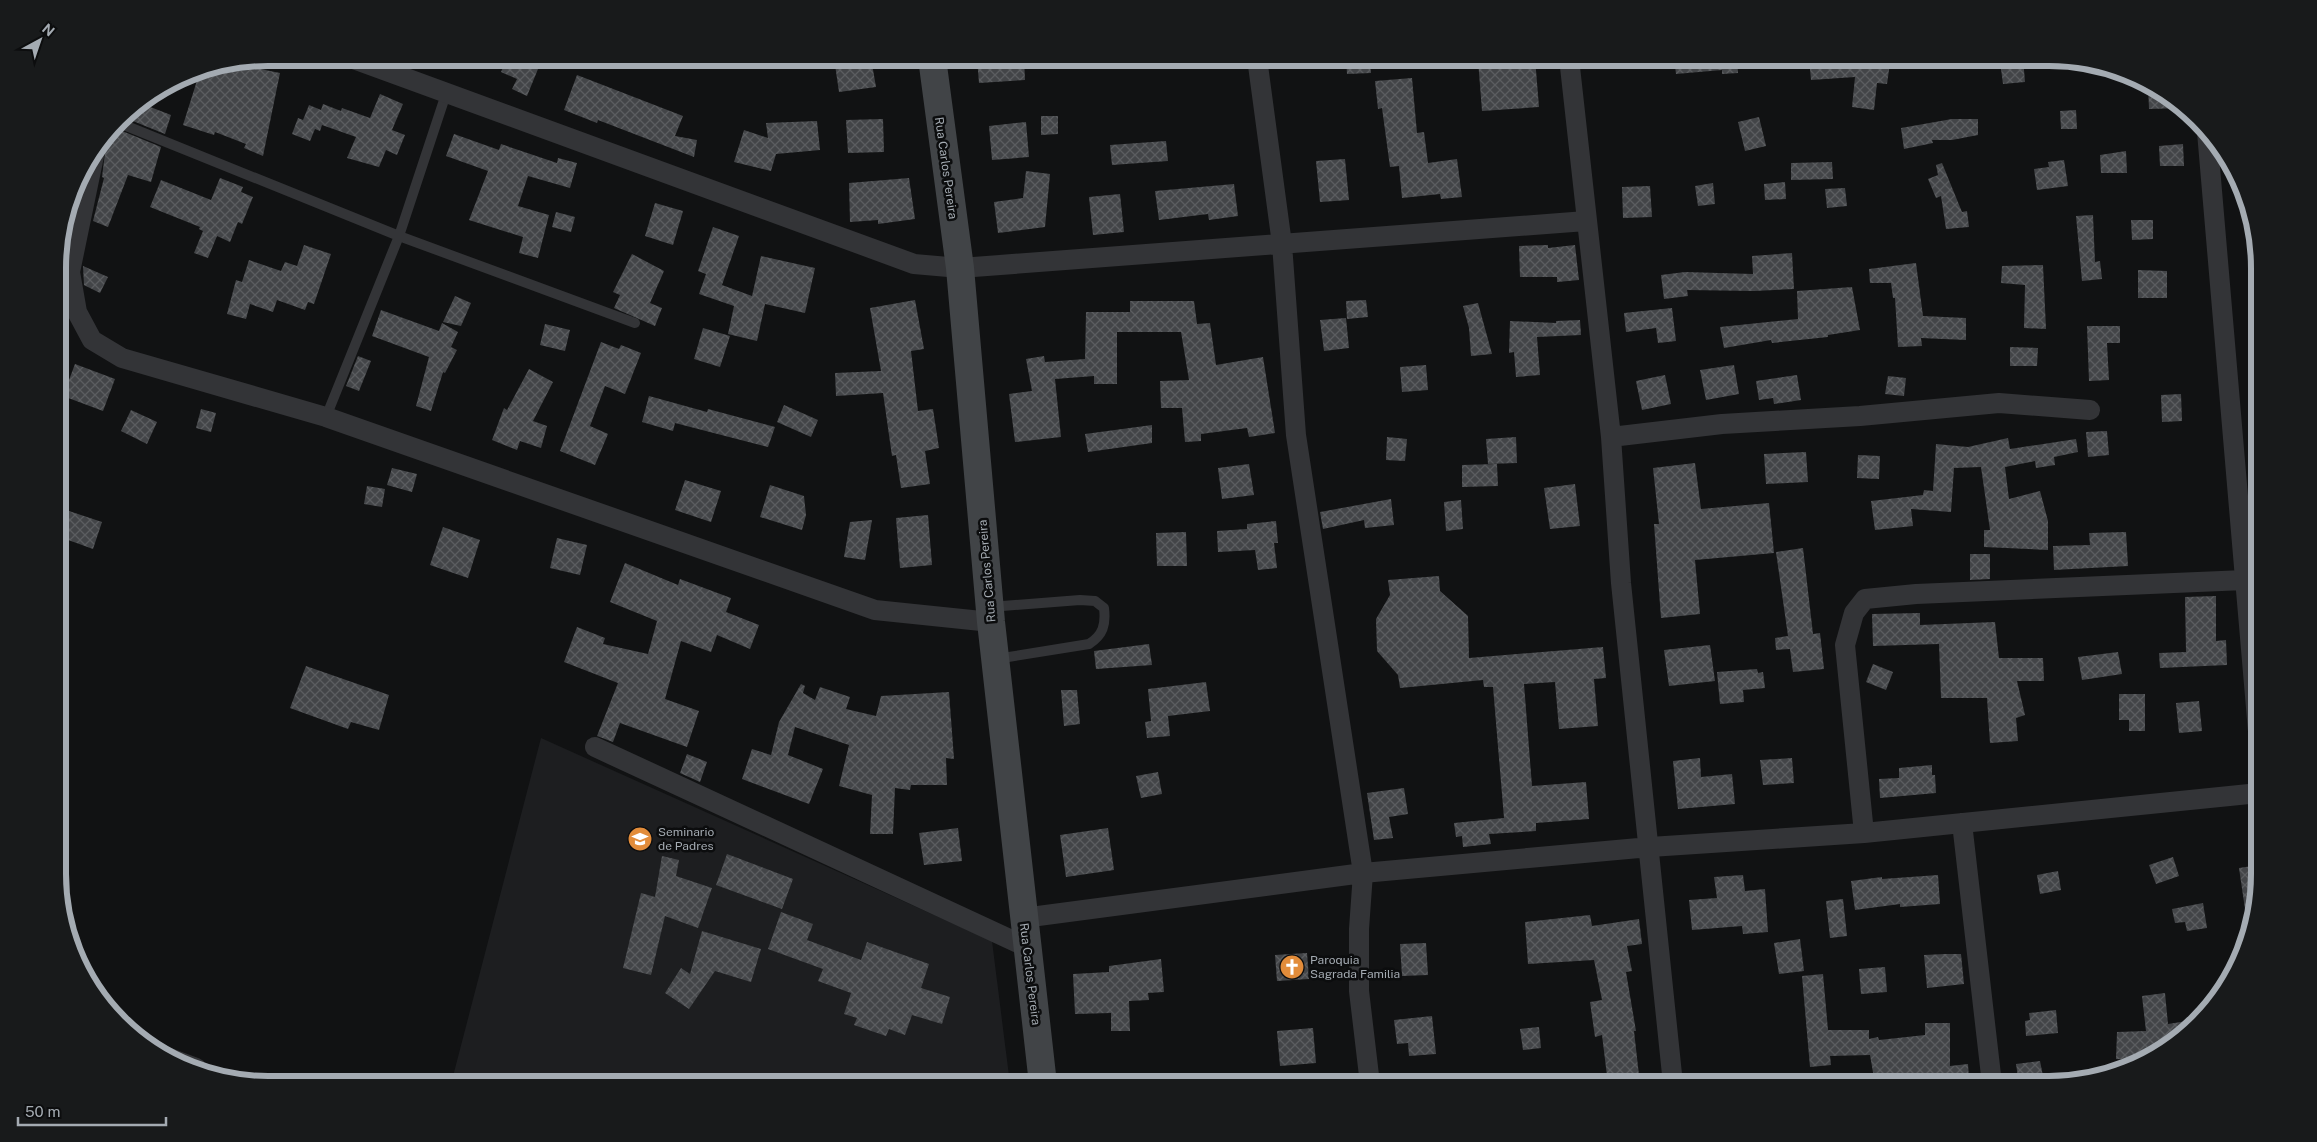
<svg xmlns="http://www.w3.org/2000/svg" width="2317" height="1142" font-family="'Public Sans',sans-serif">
	<defs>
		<pattern id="building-cross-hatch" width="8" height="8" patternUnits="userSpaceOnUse" patternTransform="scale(1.25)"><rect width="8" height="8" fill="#434548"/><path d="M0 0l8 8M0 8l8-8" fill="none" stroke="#5b5d60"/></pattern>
	</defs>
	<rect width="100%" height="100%" fill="#111213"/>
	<path fill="#1d1e20" d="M541 738 992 941 1010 1084H451Z"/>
	<path fill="url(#building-cross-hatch)" d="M507 58H526L523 63 538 69 527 96 512 89 517 79 501 72Z
		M834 58H871L876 87 839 92Z
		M977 58H1024L1025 80 979 83Z
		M1346 58H1369L1371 73 1347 74Z
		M1508 58H1535L1539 107 1482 111 1478 60Z
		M1674 58H1737L1738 73 1722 74V70L1676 74Z
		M1809 58 1890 63 1887 84 1877 83 1874 110 1852 107 1855 77 1811 80Z
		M2005 58H2023L2025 82 2003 84 2001 69H2005Z
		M235 64 280 73 263 156 244 148 246 144 215 132 214 135 183 125 200 71Z
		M577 75 683 116 675 136 697 140 694 157 598 120 597 123 564 110Z
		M1412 78 1417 133 1424 132 1428 163 1457 159 1462 197 1441 199 1440 194 1402 198 1399 166 1390 167 1382 108 1378 109 1375 81Z
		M2148 84 2185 108 2149 109Z
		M380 94 403 104 392 130 405 135 397 155 386 150 379 167 347 158 356 137 322 125 320 131 315 129 310 141 292 134 298 118 303 120 309 105 321 110 323 104 341 111 342 108 370 118Z
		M140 103 171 115 165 134 123 117 129 110Z
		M2076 110 2077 129H2061L2060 111Z
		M1041 116H1058V134L1041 135Z
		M1759 117 1766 146 1745 151 1738 122Z
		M883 119 884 152 848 153 846 120Z
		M1952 119H1978V135L1952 140H1932L1933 143 1904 149 1901 128Z
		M817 121 820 150 776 154 771 171 734 162 744 130 768 138 766 123Z
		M1026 122 1029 157 992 160 989 126Z
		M115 128 161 147 151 182 128 175 108 227 93 221 104 178 102 177 105 153 102 147Z
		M454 134 499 150 501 144 557 163 558 158 577 163 570 188 528 176 518 206 549 215 538 258 519 253 523 237 469 220 488 171 446 156Z
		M1166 141 1168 161 1112 165 1110 145Z
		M2183 144 2184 166H2160L2159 146Z
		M2126 151 2127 173H2101L2100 155Z
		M1345 159 1349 200 1320 202 1316 161Z
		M2064 160 2068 186 2037 190 2034 169 2049 167 2048 162Z
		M1832 162 1833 179 1791 180V163Z
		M1942 163 1962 212 1967 211 1969 227 1946 229 1941 196 1936 198 1928 179 1938 175 1936 165Z
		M1026 171 1050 174 1045 227 998 233 994 202 1023 198Z
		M220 178 243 187 241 192 253 197 242 224 238 222 230 242 217 236 208 258 194 253 203 231 199 229 200 227 150 207 161 180 211 200Z
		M909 178 915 219 878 224V220L850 222 849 183Z
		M1785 182 1786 199 1765 200 1764 184Z
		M1713 183 1715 204 1698 206 1695 186Z
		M1234 184 1238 216 1209 220 1208 214 1159 220 1155 191Z
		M1650 186 1652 217 1623 218 1622 187Z
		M1845 188 1847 206 1827 208 1825 189Z
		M1120 194 1124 232 1093 235 1089 197Z
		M655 203 683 211 673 245 645 236Z
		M556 212 575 217 571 232 552 227Z
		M2093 215 2095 262 2100 261 2102 279 2082 281 2076 216Z
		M2131 220H2153V239L2132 240Z
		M713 227 739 236 722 285 752 296 761 256 815 268 805 313 765 304 757 341 728 334 734 306 699 294 706 274 698 271Z
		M304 245 331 254 314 304 308 302 305 310 277 300 273 312 250 304 246 319 227 314 236 280 242 282 249 260 281 271 285 262 297 266Z
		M1548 245V248L1575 245 1579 280 1557 282V277H1520L1519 246Z
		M1792 253 1794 289 1754 291 1687 290 1688 296 1664 299 1661 275 1685 272 1753 274 1752 256Z
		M632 254 664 271 650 303 662 308 655 326 614 308 620 295 613 292Z
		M1916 263 1923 316 1966 318V340L1921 338 1922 346 1898 347 1895 298H1893L1891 283H1870L1869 269Z
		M2043 265 2046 329 2024 328 2025 285 2001 283 2002 266Z
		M83 266 108 277 100 293 84 285Z
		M2138 270 2167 271V298H2138Z
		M1852 287 1860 330 1828 335V337L1772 343 1771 340 1724 348 1720 327 1798 319 1797 291Z
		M455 296 471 303 461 326 443 322Z
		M915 300 924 349 911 351 918 411 933 409 939 448 925 451 930 484 901 488 896 455 892 456 883 393 836 396 835 373 881 371 870 308Z
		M1366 300 1368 317 1347 319 1346 301Z
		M1130 301H1194L1197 324 1210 323 1216 365 1263 357 1275 433 1249 437 1247 428 1201 434V441L1185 442 1182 408H1161L1160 381 1189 380 1181 332H1117V384H1094V376L1055 379 1061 437 1015 442 1009 394 1032 391 1026 359 1044 356 1045 362 1085 359 1086 312H1130Z
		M1478 303 1492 354 1471 356 1469 328 1463 306Z
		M1672 308 1676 341 1658 343 1656 328 1626 332 1624 313Z
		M381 310 439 331 442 323 458 332 451 347 457 350 445 373 443 372 431 411 416 406 429 357 372 336Z
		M1346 318 1349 348 1324 351 1320 320Z
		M1580 320 1581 335 1537 337 1540 375 1516 377 1514 352 1509 353 1510 321 1556 323V321Z
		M545 324 570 330 565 351 540 345Z
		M2087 326H2120V343H2107L2109 380 2089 381Z
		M703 328 730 336 720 367 694 359Z
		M601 342 619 349 621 345 641 353 625 394 605 386 590 426 608 434 595 465 560 451Z
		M2010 347 2038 348 2037 366H2010Z
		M358 356 371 361 359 391 346 386Z
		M75 364 115 379 103 411 63 396Z
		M1426 365 1428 390 1402 392 1400 367Z
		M1734 365 1739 394 1706 400 1700 370Z
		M529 369 553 382 533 421 547 426 541 448 520 441 517 450 492 440 504 408 507 410Z
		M1665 375 1671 404 1642 410 1636 381Z
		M1797 375 1801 400 1774 404 1773 398 1759 400 1756 381Z
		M1888 376 1906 378 1904 396 1885 394Z
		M2181 394 2182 421 2162 422 2161 395Z
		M649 396 707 412 708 409 775 427 768 447 675 423 673 431 642 422Z
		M784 405 818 420 811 437 777 422Z
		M201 409 216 413 211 432 196 428Z
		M131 410 157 422 147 444 121 431Z
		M1152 425V443L1088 452 1085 434Z
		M2107 431 2109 455 2088 457 2086 432Z
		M1387 437 1407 439 1405 461 1386 460Z
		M1516 437 1517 463 1488 464 1486 439Z
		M2008 438 2010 449 2076 439 2078 452 2054 457 2055 465 2036 468 2035 461 2005 467 2009 499 2040 491 2048 521V550L1984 547V530H1990L1981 467 1954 468 1951 512 1911 509 1913 526 1875 530 1871 501 1923 495 1924 490 1933 491 1936 444 1968 447Z
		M1806 452 1808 482 1766 484 1764 454Z
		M1858 455 1880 456 1879 479 1857 478Z
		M1695 463 1701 509 1769 503 1774 553 1695 560 1700 614 1661 618 1654 524H1659L1653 468Z
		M1249 464 1254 495 1222 499 1218 468Z
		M1497 464 1498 486 1462 487V465Z
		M392 468 417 474 412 492 387 485Z
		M685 480 721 491 711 522 675 510Z
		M1575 484 1580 526 1550 529 1544 488Z
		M770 485 804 496 806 515 802 530 760 517Z
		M367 486 385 489 382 507 364 504Z
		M1391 499 1394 525 1365 528 1364 520 1323 529 1320 512Z
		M1461 500 1463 529 1446 531 1444 502Z
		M69 511 102 522 93 549 60 537Z
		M928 515 932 565 900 568 896 518Z
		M872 520 865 560 844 557 850 522Z
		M1276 521 1278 543H1274L1277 568 1258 570 1255 550 1218 552 1217 531 1247 529V524Z
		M443 527 480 540 468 578 430 565Z
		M1186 532 1187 566H1157L1156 533Z
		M2126 532 2128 566 2054 570 2053 546 2090 545 2089 533Z
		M557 538 587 545 580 575 550 568Z
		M1803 548 1813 634 1820 633 1824 669 1793 672 1790 649 1776 650 1775 638 1788 636 1776 552Z
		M1970 554H1990V579L1970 580Z
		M625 563 678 585 680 579 731 598 726 612 759 625 750 649 717 635 711 652 681 641 665 699 699 711 687 747 620 723 613 742 597 736 618 683 564 662 577 627 605 638 603 644 648 654 657 621 610 602Z
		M1439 576 1440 591 1468 616 1469 658 1603 647 1606 678 1594 679 1598 726 1559 729 1555 682 1524 684 1532 786 1586 782 1589 819 1536 823V831L1489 834 1491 844 1463 847 1462 836 1456 837 1454 823 1504 818 1493 687H1484L1483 680 1400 688 1398 675 1377 651 1376 619 1390 595 1388 580Z
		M2216 596V641L2226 640 2227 665 2160 668 2159 653 2186 652 2185 597Z
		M1920 613V625L1995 622 1999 658H2043L2044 681H2017L2025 715 2016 718 2018 741 1990 743 1987 698H1941L1939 644 1873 646 1872 614Z
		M1149 644 1152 665 1096 669 1094 651Z
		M1710 645 1715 681 1669 686 1664 650Z
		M2118 652 2122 674 2082 680 2078 657Z
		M1873 664 1893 672 1886 690 1866 682Z
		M306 666 389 695 379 730 351 722 348 729 290 708Z
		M1757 669 1758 673 1763 672 1765 688 1743 690 1744 702 1720 704 1717 672Z
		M1206 682 1210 711 1168 716 1170 736 1147 738 1145 722 1151 721 1148 689Z
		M801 684 805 686 803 693 815 700 820 687 850 697 846 709 876 716 881 696 949 692 954 759 946 758 947 785H911L910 790 895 788 893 834H870L872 795 839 786 849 745 795 727 788 755 823 769 809 804 742 779 752 749 771 755 779 722Z
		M1061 690H1077L1080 724 1064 726Z
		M2119 694H2145V731H2129V720H2119Z
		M2199 701 2202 731 2179 733 2176 703Z
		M687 754 707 762 700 782 680 773Z
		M1700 758 1701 777 1732 774 1735 804 1678 809 1673 761Z
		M1792 758 1794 783 1763 785 1760 760Z
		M1932 765V775H1935L1936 793 1880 798 1879 779 1899 778V768Z
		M1158 772 1162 794 1141 798 1136 776Z
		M1404 788 1408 814 1389 817 1393 838 1374 840 1367 793Z
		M958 828 962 861 924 865 919 833Z
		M1108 828 1114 870 1066 877 1060 835Z
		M727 854 793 879 782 909 716 885Z
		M662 856 679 860 676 876 712 888 698 928 665 916 651 975 623 968 641 893 655 897Z
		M2173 857 2179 876 2156 884 2149 865Z
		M2259 865 2260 874 2247 923 2239 868Z
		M2058 871 2061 890 2040 894 2037 875Z
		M1743 875 1745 891 1765 889 1768 932 1743 934 1742 926 1692 930 1689 900 1717 898 1714 877Z
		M1938 875 1940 904 1900 907V904L1855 910 1851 881 1882 877V879Z
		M1843 899 1847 936 1830 938 1826 901Z
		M2203 903 2207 928 2187 931 2185 922 2175 923 2172 909Z
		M781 912 813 924 807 940 861 960 867 942 929 964 921 988 950 997 942 1024 912 1015 905 1035 889 1029 886 1036 854 1025 857 1018 844 1014 851 993 818 981 823 969 768 949Z
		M1590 915 1592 926 1639 919 1642 944 1627 946 1632 971 1626 972 1636 1031H1634L1640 1084H1608L1602 1035 1595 1037 1590 1002 1602 1000 1594 960 1528 964 1525 922Z
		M702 931 761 949 751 982 715 971 689 1009 665 993 681 968 690 974Z
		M1800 939 1804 971 1779 974 1774 943Z
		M1426 943 1428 975 1402 976 1400 944Z
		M1307 953 1309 979 1277 981 1275 955Z
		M1945 954H1961L1964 984 1927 988 1924 955Z
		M1161 959 1164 992 1148 993 1149 1000 1129 1001 1130 1031H1111V1013L1075 1014 1073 974 1109 972V966Z
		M1885 967 1887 992 1861 994 1859 969Z
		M1823 974 1828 1030H1869V1039L1878 1037 1879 1040 1925 1035V1023H1950V1066L1968 1064 1969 1079 1936 1084H1875L1870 1055 1830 1056 1831 1065 1810 1067 1802 976Z
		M2165 993 2168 1024 2200 1019 2159 1052 2135 1053 2134 1060 2116 1059 2117 1032 2146 1031 2142 996Z
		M2056 1010 2058 1033 2026 1036 2025 1021 2030 1020 2029 1013Z
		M1432 1016 1436 1054 1409 1056 1408 1043 1397 1044 1394 1020Z
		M1539 1027 1541 1048 1523 1050 1520 1029Z
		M1313 1028 1316 1063 1280 1066 1277 1031Z
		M2040 1061 2044 1081 2019 1084 2016 1064Z"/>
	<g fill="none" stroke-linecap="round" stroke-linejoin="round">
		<path stroke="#333437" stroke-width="10" d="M119 123 399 236 635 323
			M326 417 399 236 446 94
			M990 607 1080 600 1095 601 1104 608C1106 625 1103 635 1089 644L996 659"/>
		<path stroke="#333437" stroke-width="20" d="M351 58 914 264 960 268 1586 221
			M1257 58 1282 244 1296 435 1363 873 1359 929V991L1370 1084
			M1569 58 1611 437 1621 583 1673 1084
			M2207 132 2259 743
			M94 156 70 272 77 312 92 340 122 358 326 417 875 610 991 622
			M1611 437 1722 424 1860 416 1999 403 2090 410
			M595 747 1029 948
			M1962 823 1992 1084
			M1864 833 1845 645 1854 613 1865 599 1916 594 2245 580
			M1023 918 1363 873 1650 847 1864 833 2259 793
			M169 1058 196 1068"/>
		<path stroke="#414447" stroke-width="28" d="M932 58 960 268 991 622 1043 1084"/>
	</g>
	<defs>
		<symbol id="university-disc" viewBox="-11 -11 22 22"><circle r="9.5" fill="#e28c3a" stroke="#0c0d0e"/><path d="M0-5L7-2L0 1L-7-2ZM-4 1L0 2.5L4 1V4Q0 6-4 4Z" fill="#fff"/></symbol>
		<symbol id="church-disc" viewBox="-11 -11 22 22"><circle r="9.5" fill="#e28c3a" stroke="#0c0d0e"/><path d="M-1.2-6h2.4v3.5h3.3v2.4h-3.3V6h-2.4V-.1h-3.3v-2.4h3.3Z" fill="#fff"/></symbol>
	</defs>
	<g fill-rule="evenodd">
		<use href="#university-disc" x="626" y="825" width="28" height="28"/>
		<use href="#church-disc" x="1278" y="953" width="28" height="28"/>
	</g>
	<g text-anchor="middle" stroke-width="5" stroke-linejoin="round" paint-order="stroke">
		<g font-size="12" fill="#a4abb2" stroke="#0c0d0e">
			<text transform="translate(946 168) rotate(82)" y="4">Rua Carlos Pereira</text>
			<text transform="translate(987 571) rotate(-95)" y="4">Rua Carlos Pereira</text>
			<text transform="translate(1030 974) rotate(83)" y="4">Rua Carlos Pereira</text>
		</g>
		<g font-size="12" fill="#a4abb2" stroke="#0c0d0e" text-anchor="start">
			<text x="658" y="836">Seminario<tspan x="658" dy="14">de Padres</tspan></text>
			<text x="1310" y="964">Paroquia<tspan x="1310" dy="14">Sagrada Familia</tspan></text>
		</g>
	</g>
	<path d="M0 0H2317V1142H0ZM268 66H2049A202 202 0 0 1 2251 268V874A202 202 0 0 1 2049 1076H268A202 202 0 0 1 66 874V268A202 202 0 0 1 268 66Z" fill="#181a1b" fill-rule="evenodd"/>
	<path fill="none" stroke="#a4abb2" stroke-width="6" d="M268 66H2049A202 202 0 0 1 2251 268V874A202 202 0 0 1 2049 1076H268A202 202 0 0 1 66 874V268A202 202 0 0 1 268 66Z"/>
	<g transform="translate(40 40) rotate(40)" stroke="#0c0d0e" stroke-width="4" paint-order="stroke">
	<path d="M0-4L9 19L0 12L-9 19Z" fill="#a4abb2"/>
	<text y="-8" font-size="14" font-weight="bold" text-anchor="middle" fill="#a4abb2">N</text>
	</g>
	<path d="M18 1117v8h148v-8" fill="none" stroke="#a4abb2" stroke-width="2.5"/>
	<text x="25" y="1117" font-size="15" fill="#a4abb2" stroke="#0c0d0e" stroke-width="4" paint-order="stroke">50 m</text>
</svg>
